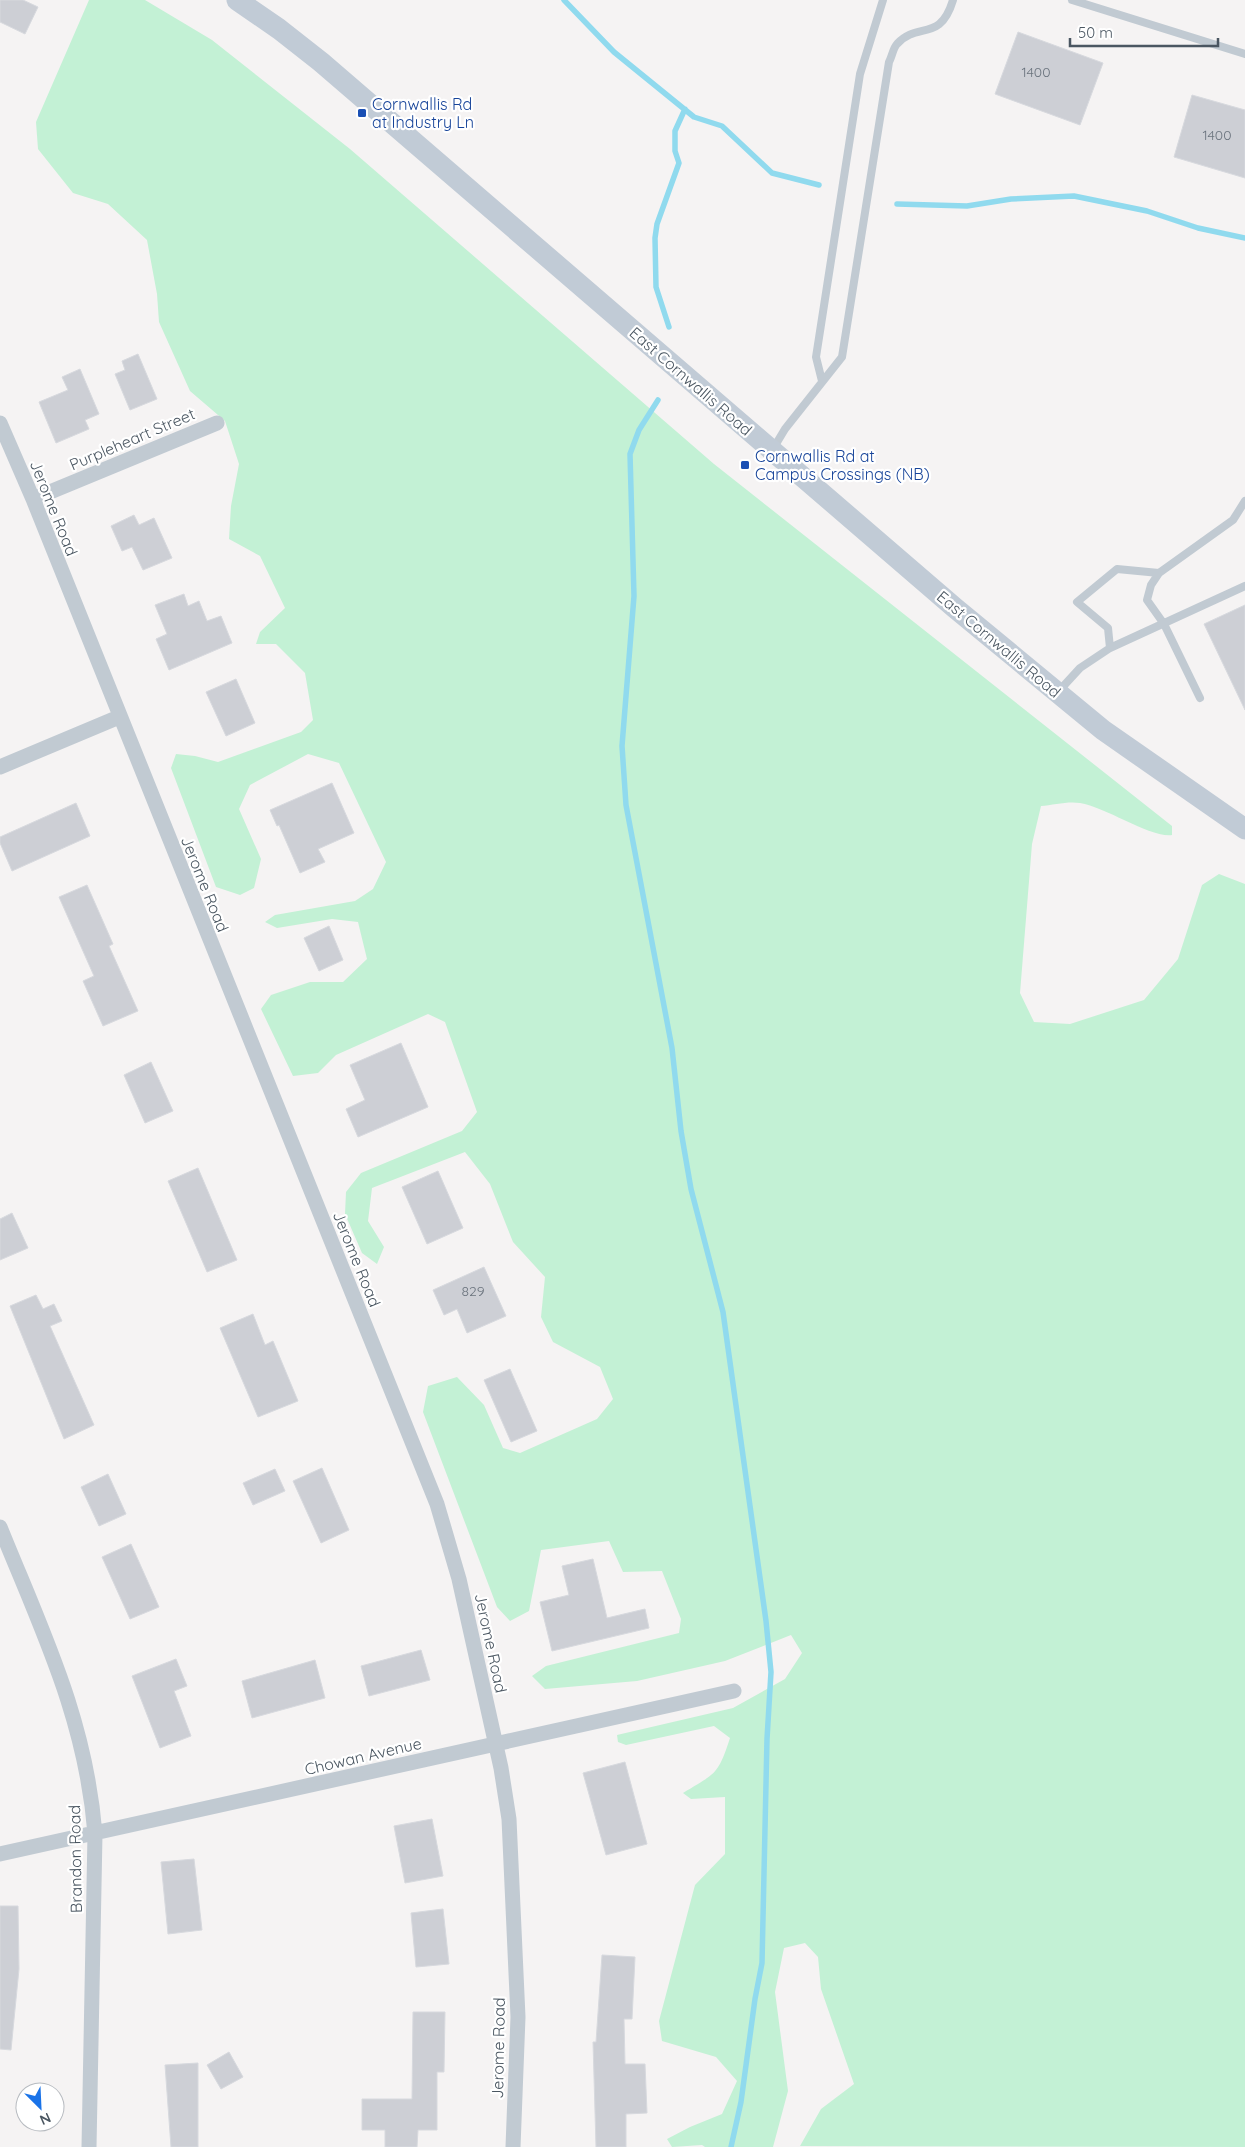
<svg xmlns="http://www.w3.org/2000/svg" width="1245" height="2147" font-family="Quicksand,sans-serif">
	<rect width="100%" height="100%" fill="#f5f3f3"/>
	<path fill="#c3f1d5" d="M89 0H145L212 40 350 149 714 464 1172 826V835C1150 838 1106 807 1080 803 1068 801 1053 805 1041 806L1032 844 1020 993 1034 1022 1070 1024 1144 1000 1178 959 1202 885 1219 874 1245 884V2147L800 2146 821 2109 854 2084 821 1989 818 1957 805 1943 784 1948 775 1992 788 2091 773 2147H705L702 2145 672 2147 667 2139 690 2127 722 2114 737 2081 716 2057 662 2041 659 2021 695 1885 725 1854V1797L691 1799 683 1793C716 1773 718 1775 730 1738L714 1726 626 1745 618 1742 617 1735 733 1708 785 1679 802 1653 791 1635 725 1661 637 1681 545 1689 532 1676 546 1666 679 1633 681 1619 662 1571 623 1572 609 1541 541 1550 529 1611 510 1621 497 1607 423 1412 428 1386 457 1377 484 1405 503 1448 520 1453 597 1419 613 1399 600 1367 553 1342 541 1317 545 1277 513 1242 490 1184 465 1152 372 1188 368 1221 384 1247 377 1264 362 1253 345 1214 346 1192 361 1173 462 1131 477 1112 445 1022 428 1014 336 1055 318 1073 293 1076 261 1009 271 995 310 982H343L367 959 358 922 332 919 277 928 265 922 275 915 355 901 373 889 386 862 339 763 308 754 250 785 239 809 261 859 254 888 240 895 216 887 171 768 176 754 195 756 218 762 301 732 313 720 305 673 276 644H256L260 632 285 608 260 556 229 539 231 506 239 464 225 421 190 391 159 322 157 294 147 240 108 204 73 193 38 149 36 122Z"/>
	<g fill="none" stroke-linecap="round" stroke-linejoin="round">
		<path stroke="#90daee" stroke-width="5.5" d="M564 0 614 52 694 117 722 126 772 173 819 185
			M897 204 967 206 1011 199 1074 196 1147 211 1198 228 1245 238
			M669 327 656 287 655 238 657 224 679 163 675 151V131L685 109
			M658 400 639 430 630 454 634 596 622 746 626 805 672 1048 681 1131 691 1189 723 1312 766 1621 771 1672 767 1739 762 1963 755 1999 741 2102 731 2147"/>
	</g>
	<path fill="#cdcfd5" stroke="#d7d9de" d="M0 0H23L38 7 25 34 0 22Z
		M1018 32 1103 63 1080 125 995 94Z
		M1192 95 1245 110V178L1174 157Z
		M138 354 157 399 130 410 115 374 125 370 122 361Z
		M80 369 99 414 85 420 89 429 56 443 39 402 68 390 62 377Z
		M134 515 139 525 154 518 172 558 143 570 132 547 122 551 111 526Z
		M184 594 188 606 199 601 207 621 221 616 232 643 169 670 156 639 167 634 155 605Z
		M1245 605V710L1204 624Z
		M236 679 255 723 226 736 206 692Z
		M332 783 354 833 318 849 325 862 300 873 279 825 277 826 270 810Z
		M76 803 90 836 12 871 0 843V837Z
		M87 885 113 944 109 946 138 1011 103 1026 83 981 94 976 59 897Z
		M329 926 343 960 319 971 304 938Z
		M401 1043 428 1107 358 1137 346 1109 365 1100 350 1065Z
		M151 1062 173 1111 145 1123 124 1075Z
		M198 1168 237 1260 207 1272 168 1181Z
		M438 1171 463 1228 427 1244 402 1187Z
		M12 1213 28 1248 0 1260V1219Z
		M484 1267 506 1316 467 1333 457 1309 444 1315 433 1290Z
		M36 1295 43 1309 54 1304 62 1321 50 1326 94 1425 64 1439 10 1306Z
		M253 1314 265 1345 273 1341 298 1401 258 1417 220 1328Z
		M510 1369 537 1431 511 1442 484 1380Z
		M322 1468 349 1530 321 1543 293 1481Z
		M275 1469 285 1491 253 1505 243 1483Z
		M108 1474 126 1514 99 1526 81 1487Z
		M131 1544 159 1607 130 1619 102 1557Z
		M593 1559 607 1618 645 1609 649 1628 552 1651 540 1602 569 1595 562 1566Z
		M421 1650 430 1680 369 1696 361 1666Z
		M176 1659 187 1686 174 1691 191 1736 160 1748 132 1676Z
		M315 1660 325 1698 252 1718 242 1681Z
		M625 1762 647 1844 606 1855 583 1773Z
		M432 1819 443 1876 405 1883 394 1826Z
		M194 1859 202 1930 168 1934 161 1862Z
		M0 1906H18L19 1969 11 2050 0 2049Z
		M443 1909 449 1964 416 1967 411 1913Z
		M602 1955 635 1957 632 2019H624L625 2064H645L647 2113 626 2114V2147H596L593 2042H596Z
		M413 2012H445L444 2072H437V2130H418L417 2147H385V2130H362V2099H412Z
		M229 2052 243 2077 221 2089 207 2065Z
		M198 2063V2147H171L165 2065Z"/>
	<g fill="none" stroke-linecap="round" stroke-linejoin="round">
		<path stroke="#c1cad2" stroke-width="8" d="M1072 0 1245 54
			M822 381 816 357 860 74 883 0
			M773 449 785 429 842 357 889 62C892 57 893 48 897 44 918 21 940 43 953 0
			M1159 573 1151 585 1147 600 1164 624 1200 698
			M1110 648 1245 586
			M1058 692 1080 668 1110 648 1108 628 1077 602 1117 569 1159 573 1233 520 1245 501"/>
		<path stroke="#c1cad2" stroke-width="15" d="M0 423 33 499 437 1504 459 1579 501 1768 509 1819 518 2017 513 2147
			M33 499 217 423
			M0 767 119 717
			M0 1527C42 1631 86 1719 95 1834L89 2147
			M0 1854 734 1691"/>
		<path stroke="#c1cbd6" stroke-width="21" d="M237 0 279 29 321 62 955 608 1103 730 1245 829"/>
	</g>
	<g fill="#1a4fb4" stroke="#fff" stroke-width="2">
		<rect x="357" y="108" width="10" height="10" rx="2.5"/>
		<rect x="740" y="460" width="10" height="10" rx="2.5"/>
	</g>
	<g text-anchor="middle" stroke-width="4.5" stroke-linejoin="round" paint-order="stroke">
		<g font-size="14" fill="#6b747e">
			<text x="1036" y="77">1400</text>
			<text x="1217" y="140">1400</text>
			<text x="473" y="1296">829</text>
		</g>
		<g font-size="16" fill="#164399" stroke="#fff" text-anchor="start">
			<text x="372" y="110">Cornwallis Rd<tspan x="372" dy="18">at Industry Ln</tspan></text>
			<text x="755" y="462">Cornwallis Rd at<tspan x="755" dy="18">Campus Crossings (NB)</tspan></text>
		</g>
		<g font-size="16" fill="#4a5661" stroke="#fff">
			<text transform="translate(691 381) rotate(41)" y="6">East Cornwallis Road</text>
			<text transform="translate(132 439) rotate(-23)" y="6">Purpleheart Street</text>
			<text transform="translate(54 508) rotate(68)" y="6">Jerome Road</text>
			<text transform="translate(999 644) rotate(40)" y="6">East Cornwallis Road</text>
			<text transform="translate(205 884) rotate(68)" y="6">Jerome Road</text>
			<text transform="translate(357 1259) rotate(68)" y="6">Jerome Road</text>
			<text transform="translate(491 1643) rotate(78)" y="6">Jerome Road</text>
			<text transform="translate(363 1756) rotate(-13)" y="6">Chowan Avenue</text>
			<text transform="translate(75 1859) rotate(-91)" y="6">Brandon Road</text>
			<text transform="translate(498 2048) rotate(-89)" y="6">Jerome Road</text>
		</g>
	</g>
	<g transform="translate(40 2107) rotate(156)"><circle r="24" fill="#ffffff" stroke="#b7bbc0"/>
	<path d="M0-4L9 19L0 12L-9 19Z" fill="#1a73e8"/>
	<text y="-8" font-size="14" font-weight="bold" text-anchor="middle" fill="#4a5661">N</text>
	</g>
	<path d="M1070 38v8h148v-8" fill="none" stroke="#4a5661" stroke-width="2.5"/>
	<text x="1078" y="38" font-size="15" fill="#4a5661" stroke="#ffffff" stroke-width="4" paint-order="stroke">50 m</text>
</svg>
